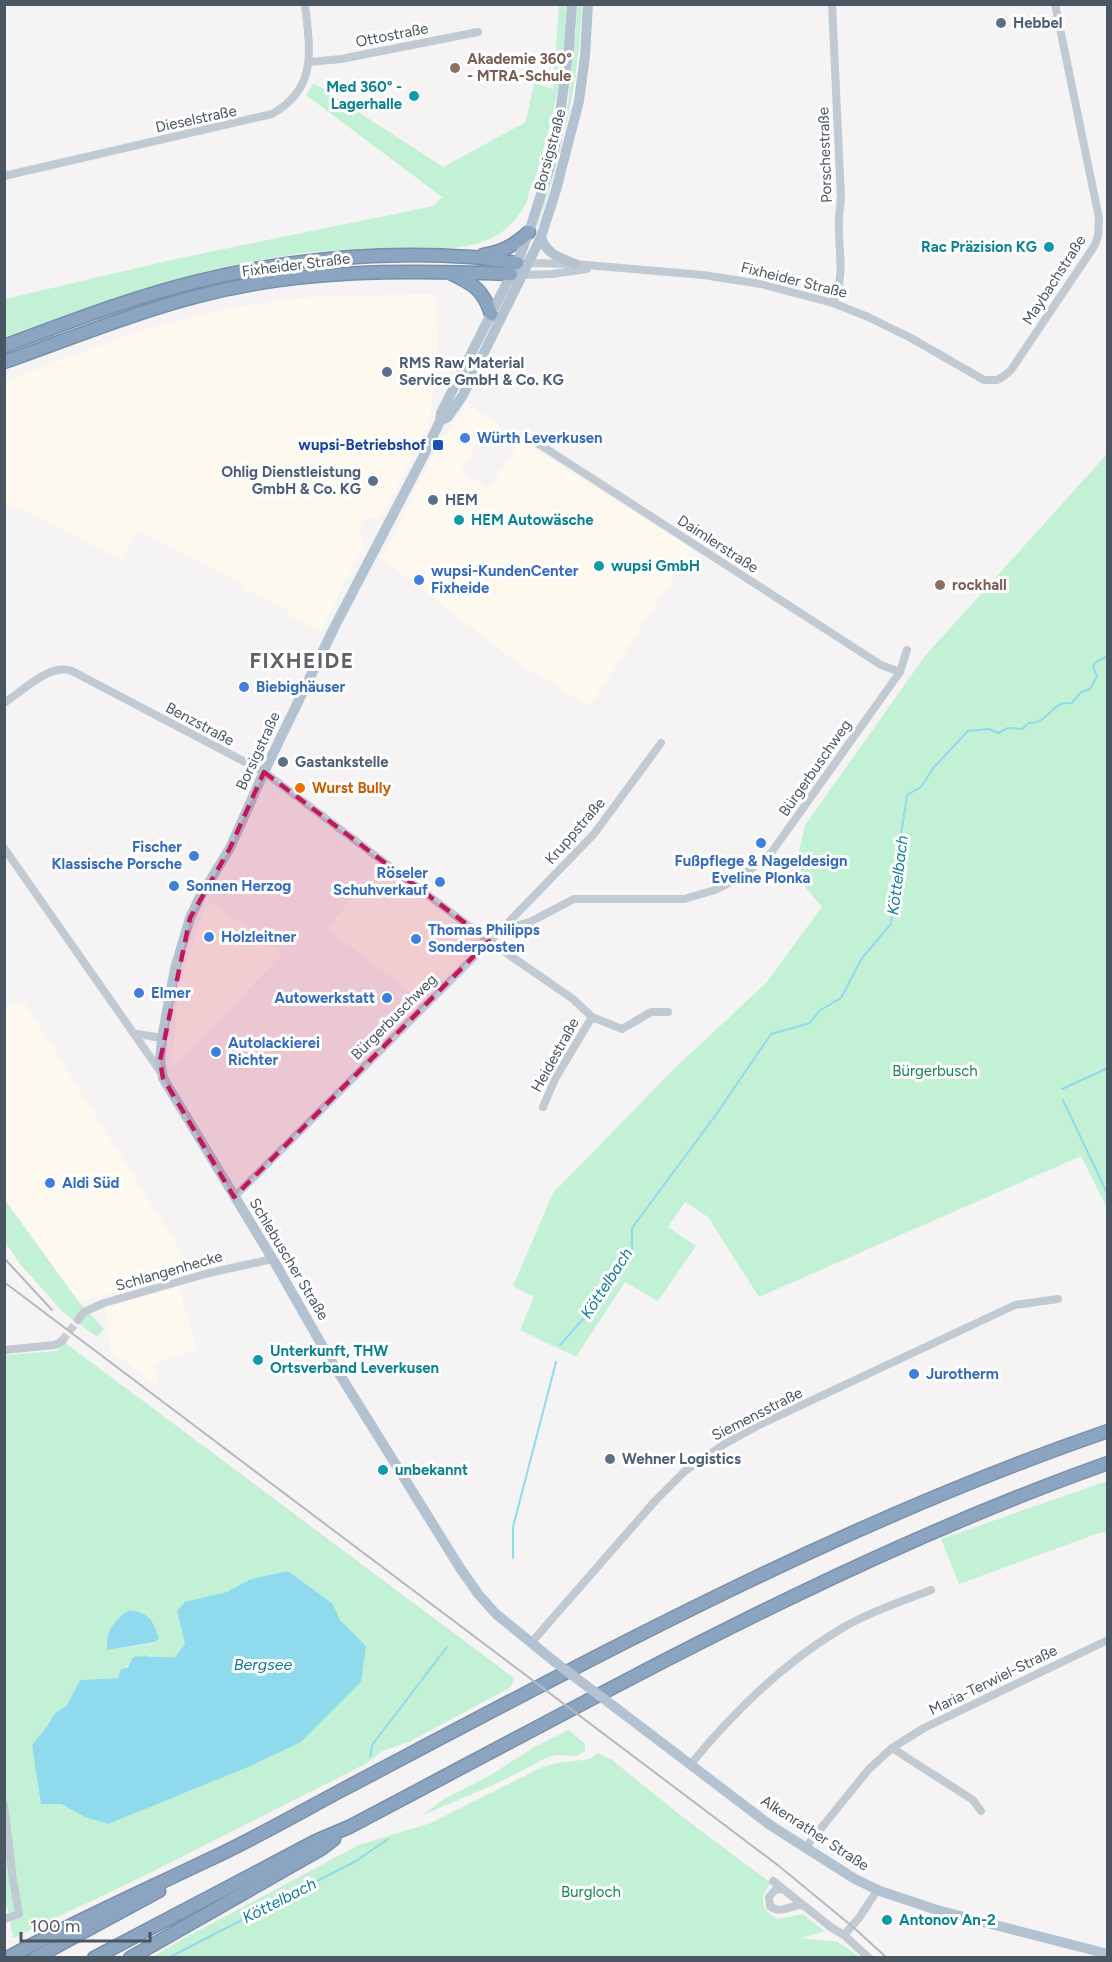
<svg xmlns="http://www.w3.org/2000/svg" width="1112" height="1962" font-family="Figtree,sans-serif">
	<rect width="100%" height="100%" fill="#f5f3f3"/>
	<path fill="#fdf9ef" d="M436 294 438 365 428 426 381 518 364 519 359 529 364 545 320 632 288 616 290 612 244 589 246 586 137 530 122 561 35 515 5 505V381L139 331 232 307 318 296Z
		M467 403 500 426 493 436 485 431 461 470 488 489 521 440 692 549 590 706 515 661 381 558 434 454Z
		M379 864 466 926 472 935V950L421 1000 327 929Z
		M207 900 283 953 171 1070 179 984Z
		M15 1001 18 1005 24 1002 194 1272 79 1302 5 1199V1007Z
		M178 1284 197 1349 154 1364 159 1387 111 1351 105 1305Z"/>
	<path fill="#c3f1d5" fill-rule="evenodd" d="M559 5H566C566 56 556 108 541 157 538 168 535 181 529 191 527 195 529 199 526 203 520 215 511 226 499 234 466 256 401 248 361 249 236 252 120 296 5 337V299L180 258 434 206 442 197 306 95 314 83 443 167 526 122 534 83 553 89Z
		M577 5H582C578 92 561 162 531 244L564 136 576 31Z
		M1107 454V1208L1081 1156 759 1297 708 1217 685 1202 668 1227 696 1246 658 1301 625 1282 576 1357 520 1330 534 1297 513 1286 553 1193 675 1068 766 983 822 907 794 874 805 825 925 656Z
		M4 1199 79 1302 104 1329 97 1337 63 1312 20 1264 5 1242Z
		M64 1342 514 1678 511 1687 409 1742 382 1751 367 1763 144 1876 13 1938 4 1889V1355L57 1351ZM288 1571 333 1604 340 1620 366 1646 301 1742 190 1791 85 1817 61 1804 32 1745 47 1726 54 1714 67 1705 80 1680 118 1678 121 1669 151 1655 160 1658 175 1657 185 1644 177 1611 227 1592 251 1579ZM129 1610C149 1612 153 1620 159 1638L156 1643 107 1650Z
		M1107 1481V1532L1099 1533 959 1584 941 1539Z
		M569 1730 585 1744V1751L577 1756 557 1755 548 1757 502 1781 421 1816 444 1799 489 1776 536 1746Z
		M598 1753 612 1760 684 1818 771 1883C759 1898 760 1909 777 1919L803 1914 824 1931 802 1938 838 1942 860 1957 151 1958 181 1940 359 1845 431 1823 542 1767 558 1763 590 1759Z"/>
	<path fill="#90daee" d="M288 1571 333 1604 340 1620 366 1646 361 1682 301 1742 248 1767 108 1824 85 1817 61 1804H41L32 1745 47 1726 54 1714 67 1705 80 1680 118 1678 121 1669 128 1667 133 1657C148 1655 160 1658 175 1657L185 1644 177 1611 185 1602 227 1592 251 1579Z
		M129 1610C149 1612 153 1620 159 1638L156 1642 107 1650C106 1630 114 1621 129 1610Z"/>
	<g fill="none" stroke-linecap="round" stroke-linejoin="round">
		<path stroke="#90daee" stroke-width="2" d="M1062 1089 1108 1068
			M1063 1100 1108 1195
			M560 1345 584 1318 620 1258 632 1249V1228L715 1116 771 1034 810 1023 819 1011 841 998 862 958 891 924 896 868 907 795 921 787 934 767 968 731 989 729 998 733 1008 728 1022 729 1029 723C1045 724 1048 710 1061 704 1064 703 1068 703 1072 703L1081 692 1090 689 1097 676 1093 667 1096 662 1108 656
			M513 1558V1527L556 1362
			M370 1757 372 1745 447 1647
			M168 1958 356 1861 388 1839"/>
		<path stroke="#caccce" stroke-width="8" stroke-dasharray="8 4" stroke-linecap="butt" d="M62 1341 78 1320"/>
		<defs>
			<path id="highway" d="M483 255C503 252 514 245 529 232
				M450 273C473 284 483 289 491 314
				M4 346C69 322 133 297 199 281 288 259 380 251 471 257 486 258 502 261 517 263
				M4 362C69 339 133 313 198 296 300 269 406 270 511 274
				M7 1958C72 1923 139 1893 206 1861 252 1840 297 1814 342 1790 591 1659 840 1523 1108 1431
				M35 1958 159 1891
				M94 1958 316 1841 349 1827C597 1697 843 1557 1108 1463
				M130 1958 321 1849 334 1839"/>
		</defs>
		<use href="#highway" stroke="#7690ad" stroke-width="15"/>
		<path stroke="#c1cad2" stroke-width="8" d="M832 4 841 198C840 206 839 215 839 222 838 253 846 274 833 303
			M310 62 341 59 478 32
			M4 176 272 114C318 88 310 50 305 4
			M528 263 575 264 703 275 761 284 833 303 868 317 911 338 984 380H997L1004 376 1011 370 1095 245 1098 236 1099 218 1055 4
			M523 275 552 274 587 269
			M525 435 881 665 900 672
			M4 703C23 691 49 663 72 671L264 772 489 941 573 999 592 1017 555 1079 543 1107
			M4 848 160 1071
			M501 930 594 834 661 743
			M592 1017 622 1029 651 1012H668
			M137 1034 162 1038
			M234 1197 501 930 530 922 574 899H684L715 890 741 877 771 853 900 672 907 650
			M78 1320 84 1312 104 1303 209 1273 273 1259
			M4 1350 55 1345 62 1341
			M531 1643 655 1501 685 1471 726 1443 759 1425 1015 1305 1058 1299
			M892 1748 973 1800 981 1811
			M690 1765C732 1714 782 1664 839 1630 867 1613 900 1602 931 1590
			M4 1804 13 1880 19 1914 4 1919
			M805 1848 869 1769 892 1748 924 1728 1108 1640
			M773 1881 832 1928 844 1935 869 1958
			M782 1889 775 1890 769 1897 770 1906C780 1915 791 1905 802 1905
			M844 1935 859 1918 878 1889"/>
		<path stroke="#b3c2d1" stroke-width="10" d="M541 237C546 254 560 258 575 264
			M440 421 448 417 463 395 541 237 556 190 579 101 585 56 588 4
			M555 1662 496 1614 479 1595 460 1568 327 1354 275 1263 163 1078 160 1061 162 1038 175 969 190 918 200 897 230 848 264 772 335 626 423 457 440 421 441 413 517 263 529 232 549 169 557 138 562 99 569 48 572 4
			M616 1708 770 1825 855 1879 880 1891 937 1910 1108 1954"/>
		<use href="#highway" stroke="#8ba5c1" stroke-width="12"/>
		<path stroke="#b5b8bd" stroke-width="2" d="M4 1258 52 1310
			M4 1282 779 1866 853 1927 887 1958"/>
		<path stroke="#b3c2d1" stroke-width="10" d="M555 1662 616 1708"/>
	</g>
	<path fill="#c2185b" fill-opacity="0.2" stroke="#c2185b" stroke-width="4.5" stroke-dasharray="12 8" stroke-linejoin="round" d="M264 772 489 941 234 1197 163 1078 160 1061 190 918 230 848Z"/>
	<g fill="#5c6f8a" stroke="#fff" stroke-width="2">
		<circle cx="1001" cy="23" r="6"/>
		<circle cx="387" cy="372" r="6"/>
		<circle cx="373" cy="481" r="6"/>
		<circle cx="433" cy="500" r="6"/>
		<circle cx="283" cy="762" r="6"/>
		<circle cx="610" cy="1459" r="6"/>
	</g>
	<g fill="#8d6e63" stroke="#fff" stroke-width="2">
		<circle cx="455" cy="68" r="6"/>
		<circle cx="940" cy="585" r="6"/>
	</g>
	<g fill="#0f9aa8" stroke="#fff" stroke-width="2">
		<circle cx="414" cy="96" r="6"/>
		<circle cx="1049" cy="247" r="6"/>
		<circle cx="459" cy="520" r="6"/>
		<circle cx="599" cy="566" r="6"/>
		<circle cx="258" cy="1360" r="6"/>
		<circle cx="383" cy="1470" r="6"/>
		<circle cx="887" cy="1920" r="6"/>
	</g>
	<g fill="#3f7fe0" stroke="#fff" stroke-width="2">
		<circle cx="465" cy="438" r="6"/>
		<circle cx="419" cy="580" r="6"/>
		<circle cx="244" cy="687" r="6"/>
		<circle cx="761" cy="843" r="6"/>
		<circle cx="194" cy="856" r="6"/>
		<circle cx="440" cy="882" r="6"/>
		<circle cx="174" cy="886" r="6"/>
		<circle cx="209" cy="937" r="6"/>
		<circle cx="416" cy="939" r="6"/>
		<circle cx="139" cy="993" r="6"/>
		<circle cx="387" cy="998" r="6"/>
		<circle cx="216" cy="1052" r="6"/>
		<circle cx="50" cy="1183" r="6"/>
		<circle cx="914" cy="1374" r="6"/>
	</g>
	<rect fill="#1a4fb4" stroke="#fff" stroke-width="2" x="432" y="439" width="12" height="12" rx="3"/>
	<circle fill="#e8710a" stroke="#fff" stroke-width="2" cx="300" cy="788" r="6"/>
	<g text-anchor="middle" stroke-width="6" stroke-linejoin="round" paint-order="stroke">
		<g font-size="15" font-weight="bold" fill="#4e5e75" stroke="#fff" text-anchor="start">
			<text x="1013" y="28">Hebbel</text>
			<text x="399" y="368">RMS Raw Material<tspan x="399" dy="17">Service GmbH &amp; Co. KG</tspan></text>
			<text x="361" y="477" text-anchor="end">Ohlig Dienstleistung<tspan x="361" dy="17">GmbH &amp; Co. KG</tspan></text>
			<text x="445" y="505">HEM</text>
			<text x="295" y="767">Gastankstelle</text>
			<text x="622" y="1464">Wehner Logistics</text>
		</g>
		<g font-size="15" fill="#4a5661" stroke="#fff">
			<text transform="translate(392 35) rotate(-11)" y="5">Ottostraße</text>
			<text transform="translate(196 119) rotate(-12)" y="5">Dieselstraße</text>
			<text transform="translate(550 150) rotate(-75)" y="5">Borsigstraße</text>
			<text transform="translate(825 155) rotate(-92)" y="5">Porschestraße</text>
			<text transform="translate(296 265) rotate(-7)" y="5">Fixheider Straße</text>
			<text transform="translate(794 280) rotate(14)" y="5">Fixheider Straße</text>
			<text transform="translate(1054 280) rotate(-57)" y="5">Maybachstraße</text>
			<text transform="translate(718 544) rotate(33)" y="5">Daimlerstraße</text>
			<text transform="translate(200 724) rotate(28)" y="5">Benzstraße</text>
			<text transform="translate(258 751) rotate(-65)" y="5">Borsigstraße</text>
			<text transform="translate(815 768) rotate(-55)" y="5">Bürgerbuschweg</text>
			<text transform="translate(575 831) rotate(-49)" y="5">Kruppstraße</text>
			<text transform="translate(394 1017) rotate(-45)" y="5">Bürgerbuschweg</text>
			<text transform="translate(555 1055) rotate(-61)" y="5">Heidestraße</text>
			<text transform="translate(289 1259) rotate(59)" y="5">Schlebuscher Straße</text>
			<text transform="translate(169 1271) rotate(-16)" y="5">Schlangenhecke</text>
			<text transform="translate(757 1414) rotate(-27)" y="5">Siemensstraße</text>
			<text transform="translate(993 1680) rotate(-26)" y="5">Maria-Terwiel-Straße</text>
			<text transform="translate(815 1833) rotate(33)" y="5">Alkenrather Straße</text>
		</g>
		<g font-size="15" font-weight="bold" fill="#785e54" stroke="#fff" text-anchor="start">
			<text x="467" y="64">Akademie 360°<tspan x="467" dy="17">- MTRA-Schule</tspan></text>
			<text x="952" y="590">rockhall</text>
		</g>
		<g font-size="15" font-weight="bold" fill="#0d838f" stroke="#fff" text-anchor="start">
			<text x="402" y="92" text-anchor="end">Med 360° -<tspan x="402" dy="17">Lagerhalle</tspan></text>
			<text x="1037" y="252" text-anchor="end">Rac Präzision KG</text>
			<text x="471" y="525">HEM Autowäsche</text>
			<text x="611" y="571">wupsi GmbH</text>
			<text x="270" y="1356">Unterkunft, THW<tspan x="270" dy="17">Ortsverband Leverkusen</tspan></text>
			<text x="395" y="1475">unbekannt</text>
			<text x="899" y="1925">Antonov An-2</text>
		</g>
		<g font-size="15" font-weight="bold" fill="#366cbe" stroke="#fff" text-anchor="start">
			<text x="477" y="443">Würth Leverkusen</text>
			<text x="431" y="576">wupsi-KundenCenter<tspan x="431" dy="17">Fixheide</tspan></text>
			<text x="256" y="692">Biebighäuser</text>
			<text x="182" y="852" text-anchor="end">Fischer<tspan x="182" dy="17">Klassische Porsche</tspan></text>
			<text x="761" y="866" text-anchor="middle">Fußpflege &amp; Nageldesign<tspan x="761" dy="17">Eveline Plonka</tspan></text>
			<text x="428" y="878" text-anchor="end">Röseler<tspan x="428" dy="17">Schuhverkauf</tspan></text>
			<text x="186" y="891">Sonnen Herzog</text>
			<text x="428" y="935">Thomas Philipps<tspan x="428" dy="17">Sonderposten</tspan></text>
			<text x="221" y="942">Holzleitner</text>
			<text x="151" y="998">Elmer</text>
			<text x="375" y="1003" text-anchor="end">Autowerkstatt</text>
			<text x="228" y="1048">Autolackierei<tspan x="228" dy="17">Richter</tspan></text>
			<text x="62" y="1188">Aldi Süd</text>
			<text x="926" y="1379">Jurotherm</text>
		</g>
		<g font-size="15" font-weight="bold" fill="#164399" stroke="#fff" text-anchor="end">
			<text x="426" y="450">wupsi-Betriebshof</text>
		</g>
		<g font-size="15" font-weight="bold" fill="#c56008" stroke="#fff" text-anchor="start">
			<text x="312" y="793">Wurst Bully</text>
		</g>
		<g font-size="15" fill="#17864f" stroke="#fff">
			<text x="935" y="1076">Bürgerbusch</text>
			<text x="591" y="1897">Burgloch</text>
		</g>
		<g font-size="16" font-style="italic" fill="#0c7c9b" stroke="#fff">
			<text transform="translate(897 875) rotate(-83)" y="6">Köttelbach</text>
			<text transform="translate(606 1283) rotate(-57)" y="6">Köttelbach</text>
			<text x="263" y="1670">Bergsee</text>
			<text transform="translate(279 1900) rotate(-27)" y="6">Köttelbach</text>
		</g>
		<g font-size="21" font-weight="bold" letter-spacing="1.5" fill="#5f6368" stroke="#fff">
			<text x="302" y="668">FIXHEIDE</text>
		</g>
	</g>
	<rect width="1112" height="1962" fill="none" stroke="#4a5661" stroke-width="12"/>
	<path d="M21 1932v9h129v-9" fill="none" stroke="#4a5661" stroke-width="3"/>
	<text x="30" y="1932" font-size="18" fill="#4a5661" stroke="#ffffff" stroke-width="4.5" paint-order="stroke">100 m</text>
</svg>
